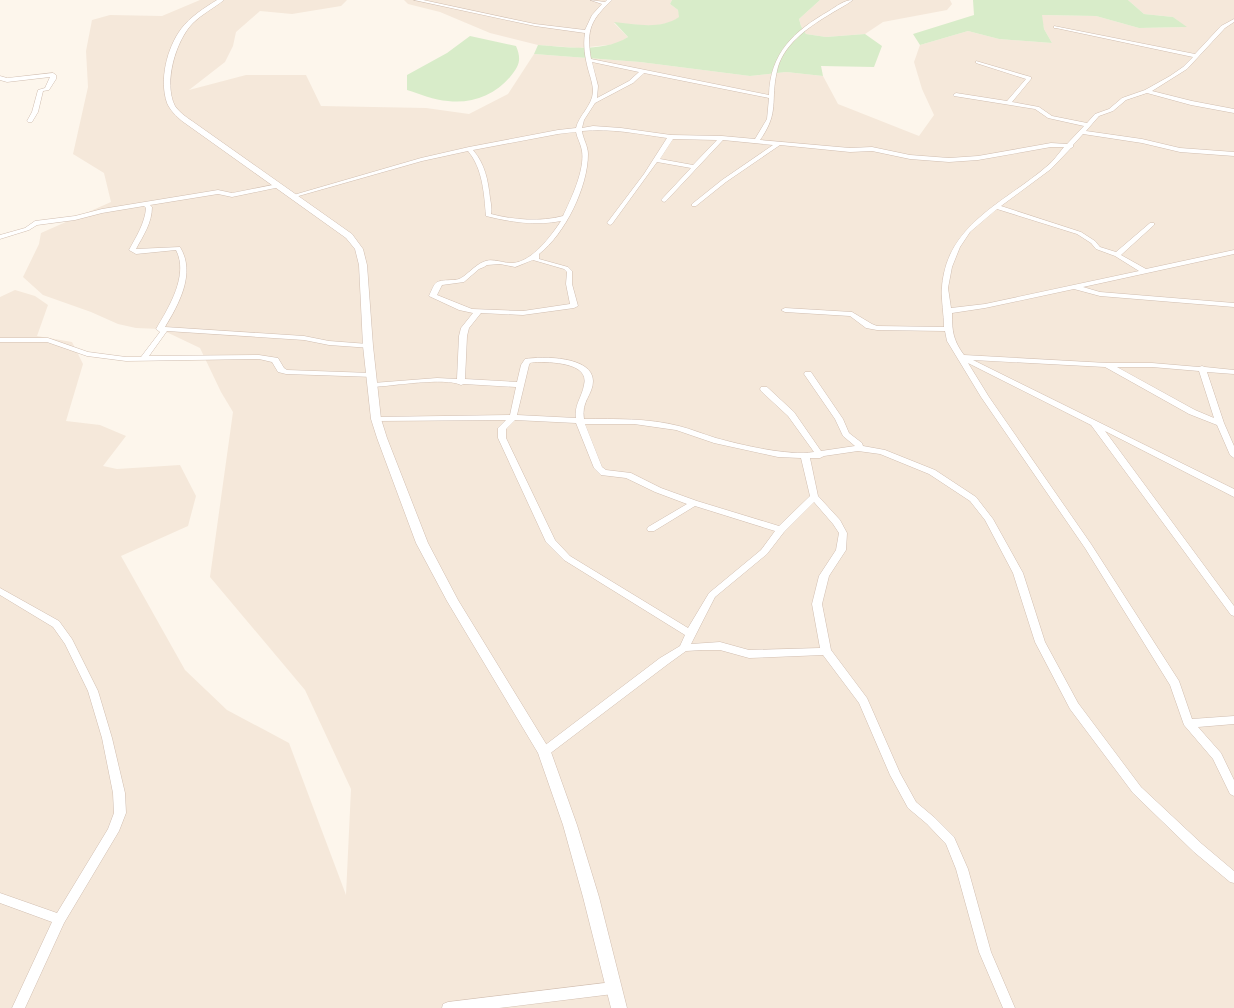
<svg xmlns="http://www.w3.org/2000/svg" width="1234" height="1008" font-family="Ubuntu,sans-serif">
	<rect width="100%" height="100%" fill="#fdf6ec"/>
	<path fill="#f5e8da" d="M200 0H347L341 6 292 14 260 11 236 32 233 46 225 62 189 90 246 75H306L321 106 426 108 469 114 508 94 534 54 640 62 750 76 786 72 823 76 838 104 919 136 934 115 922 89 914 62 920 45 968 31 999 39 1052 43 1044 29 1041 15 1096 16 1139 28 1186 27 1173 17 1144 14 1128 0H1234V1008H0V297L15 290 35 296 48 305 37 336 72 342 83 364 66 421 100 425 126 436 103 466 117 469 180 465 196 496 188 526 121 556 185 670 227 710 289 743 346 895 351 789 305 690 210 577 233 412 221 392 200 348 160 329 136 328 118 324 91 312 43 295 23 277 39 244 41 233 111 202 104 173 73 154 88 87 86 51 92 20 110 15 162 16Z
		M404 0H672L670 4 678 10 680 17 670 23 652 26 614 23 628 37 617 44 579 48 538 45 490 33 440 12 408 4Z
		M820 0H950L952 4 947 10 883 22 865 34 826 37 806 34 801 26 799 19Z"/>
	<path fill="#d8ecc9" d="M672 0H820L799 19 801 26 806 34 826 37 865 34 882 46 874 67 821 66 823 76 786 72 750 76 640 62 534 54 538 45C567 47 602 53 628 37L614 22C636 24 660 30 679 17L678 10 670 4Z
		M973 0H1128L1144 14 1173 17 1187 27 1139 28 1096 16 1042 15 1044 29 1052 43 999 39 968 31 920 45 913 34 974 15Z
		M470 36 516 46C522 60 519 66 510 77 495 95 471 104 448 101 434 100 420 94 407 90V75L447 53Z"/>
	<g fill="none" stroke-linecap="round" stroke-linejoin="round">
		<defs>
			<path id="minor" d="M414 0H423L535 24 585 30 592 15 602 4 590 0 605 2 607 0H612C591 20 586 29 591 59L769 95C770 53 794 31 829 11 837 6 844 0 853 0 845 6 836 10 827 16 807 28 782 46 777 71 770 101 780 112 760 140L850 148 872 147 910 155 949 158 978 156 1051 143 1067 144 1084 126 1048 118 1035 109 954 96 953 95 956 93 1007 101 1026 79 976 63V61L1031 77V79L1012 102 1039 107 1052 116 1087 123 1095 114 1109 109 1122 98 1145 90 1170 76 1183 67 1193 57 1056 28H1054V26L1195 54 1221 26 1234 19V22L1225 28 1187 69 1152 91 1192 101 1234 109V113L1191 105 1147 93 1126 100 1113 111 1099 116 1086 131 1142 139 1180 148 1234 152V156L1180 152 1142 143 1083 134 1073 145V147L1071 148 1051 169 1001 206 1081 232 1095 241 1100 247 1116 252 1150 223H1154V225L1121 255 1146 269 1234 250V254L1083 287 1100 292 1234 303V307L1100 296 1074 289 985 308 952 313C952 331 953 340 964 355L1107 363H1152L1199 367 1202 366 1205 367 1234 370V374L1207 372 1224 423 1234 446V458L1230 455 1217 425 1189 414 1105 367 973 360 1234 489V497L1105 431 1234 606V616L1231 615 1091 425 968 363 989 397 1091 544 1179 681 1192 719 1234 716V724L1198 727 1221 753 1234 780V796L1230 794 1213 759 1184 725 1170 685 1085 548 981 397 947 341 945 331 877 330 866 328 850 316 785 312 781 310 785 308 852 312 872 324 877 326 944 327C944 314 941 301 942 288 942 283 943 278 944 273 955 221 1009 199 1046 167 1053 162 1058 154 1064 147H1051L978 160 949 162 910 159 872 151 850 152 780 145 726 182 696 206H692V204L722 180 773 145 723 140 666 201 664 202 661 200 662 199 691 168 657 162 612 224 610 225 607 223 644 174 667 138C639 134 610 128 582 131 583 139 588 146 588 154 588 187 565 234 539 254V259L568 267 572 271V284L578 306 574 308 523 315 481 313 469 328 467 336 465 379 517 382 521 365 525 359C542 356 593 356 593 381 593 395 581 401 584 419 615 419 648 418 679 426 691 429 703 434 716 438 742 445 787 456 814 452L788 416 761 391 760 389 761 387H767L794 412 821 451 855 446 843 436 835 419 804 374 805 372H811L843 419 849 433 862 443 863 446 885 450 935 470 976 497 993 519 1023 573 1045 642 1078 703 1141 787 1202 844 1234 871V883L1230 882 1194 852 1133 793 1070 709 1035 642 1013 573 985 520 970 501 929 474 880 454 858 451 824 456 820 458H810L818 496 840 520 847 533 846 550 829 576 822 604 831 650 867 698 900 773 916 802 935 818 954 837 968 869 991 952 1015 1008H1003L979 952 956 869 946 844 927 824 908 808 890 775 859 703 823 655 749 658 720 650H702L686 651 668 664 548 755 544 756 540 755 539 752 540 749 660 658 680 646 685 635 564 560 546 542 498 438V428L506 420 376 421 372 419 376 417 510 415 516 387 464 384 461 385C445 377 393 386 373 387L369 385 373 383 437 378 457 379 459 336 461 328 473 313 459 310 431 297 429 296C436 281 434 281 451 280 454 280 456 280 459 279 465 277 475 265 483 262 492 257 505 264 513 263 533 261 551 236 561 221 536 226 510 222 486 216 484 194 483 169 468 151L422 161 295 197 290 196 421 158 469 147 558 130 576 128C579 115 592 106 593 92 593 84 590 76 588 69 585 57 583 46 585 33L535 26ZM592 62 639 72 629 81 597 98 598 86ZM644 73 769 98 767 119 755 139 722 136 671 135 621 128 593 126 582 128 584 120 595 103 633 83ZM576 132C577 138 581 144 582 151 585 170 571 199 563 216 540 222 514 220 491 214 492 208 491 204 490 198 488 180 485 164 473 150L558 134ZM673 139 717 140 693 165 660 159ZM997 209 1077 234 1091 243 1096 249 1115 256 1139 271 985 304 951 308 948 288 952 267 960 247 970 232ZM533 260 564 269 567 272 566 284 570 304 523 311 472 309 437 295 442 285 464 282 479 269 484 267 487 265 500 264 515 267ZM535 362C549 362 590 362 584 385 582 397 574 405 576 418L517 415 529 365 530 363ZM1117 367H1152L1199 371 1214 418 1195 410ZM515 420 576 423 594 468 601 475 626 478 655 492 687 504 648 527 647 529 648 531H654L695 506 775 531 761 550 709 593 688 628 570 556 555 540 506 438V429ZM585 424H634L676 430 714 443 778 457 801 458 810 496 779 526 697 501 661 488 631 473 606 470 602 467ZM814 502 833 524 839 533 836 550 819 576 812 604 820 648 749 650 720 642 691 644 715 597 767 554 784 532Z
				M53 73 56 75V79L49 90 43 91 38 112 32 122H28L27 121 32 112 38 90 45 88 50 77 7 82 0 80V76L7 78Z
				M278 184 281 186 280 187 232 197 218 194 150 205 152 207C152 223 143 236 136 249L180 247C196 273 179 304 165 327L304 336 329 341 368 344H371V348L329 345 304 340 167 331 149 356 259 355 278 358 284 368 287 370 371 373H374L375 375 374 377 286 374 278 372 272 362 259 359 126 361 87 356 47 342H0V338H48L88 352 126 357H141L160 332 156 329C169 307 189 275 176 250L136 254 129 250C136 237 145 223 146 208L144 206 102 213 75 220 37 225 29 230 0 239V235L25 228 35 221 75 216 102 209 218 190 232 193Z
				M0 588 59 621 72 639 98 691 112 738 125 793 126 813 119 831 64 923 25 1008H12L52 922 0 903V893L57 913 108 829 114 813 113 793 102 738 88 691 65 644 53 627 0 595Z
				M613 982 617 984 619 988 617 992 613 994 499 1008H442L443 1004 448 1002Z"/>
			<path id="tertiary" d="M217 0H224C214 8 202 14 193 23 176 40 163 83 175 106 179 112 186 117 192 121L352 234 363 249 367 265 373 346 381 419 387 438 428 543 458 600 551 752 577 825 599 897 627 1008H611L583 897 563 825 538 753 447 601 416 543 377 438 371 419 363 346 359 265 355 249 346 238 182 121C176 116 170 110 167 103 159 80 167 48 181 29 190 17 204 8 217 0Z"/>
		</defs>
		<use href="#minor" stroke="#d1beb0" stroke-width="1"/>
		<use href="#tertiary" stroke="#d1beb0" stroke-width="1"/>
		<use href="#minor" fill="#fff" fill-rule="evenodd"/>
		<use href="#tertiary" fill="#fff" fill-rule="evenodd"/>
	</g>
</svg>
